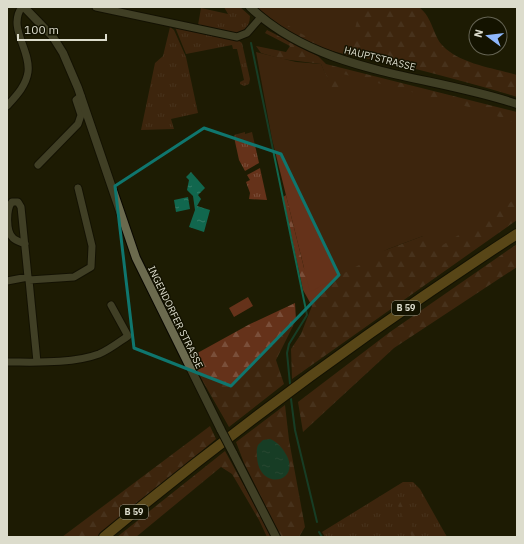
<svg xmlns="http://www.w3.org/2000/svg" width="524" height="544" font-family="'IBM Plex Sans',sans-serif">
	<defs>
		<pattern id="grass-tufts" width="24" height="20" patternUnits="userSpaceOnUse"><rect width="24" height="20" fill="#65321a"/><path d="M3 7l-1-3M5 7V3M7 7l1-3M15 17l-1-3M17 17v-4M19 17l1-3" fill="none" stroke="#7a4f3a"/></pattern>
		<pattern id="forest-firs" width="22" height="20" patternUnits="userSpaceOnUse"><rect width="22" height="20" fill="#65321a"/><path d="M5 1l3.5 6h-7zM16 11l3.5 6h-7z" fill="#7a4f3a"/></pattern>
		<pattern id="water-ripples" width="26" height="14" patternUnits="userSpaceOnUse"><rect width="26" height="14" fill="#11674e"/><path d="M2 4q2-2 4 0t4 0M15 11q2-2 4 0t4 0" fill="none" stroke="#337c66"/></pattern>
	</defs>
	<rect width="100%" height="100%" fill="#1d1c03"/>
	<path fill="url(#grass-tufts)" d="M224 7H240L250 16C249 44 215 29 198 25L201 8 228 14Z
		M170 27 174 30 186 57 198 113 171 119 174 129 141 130 155 63 163 56Z
		M175 27 239 41 242 43 250 79 249 84 244 86 240 84V82L244 80 237 49H233L232 45 186 54Z
		M245 132V134L252 132 259 163 245 171 239 160 234 137V135Z
		M260 168 267 200 249 199 250 193 246 182 250 180 247 175Z
		M403 482H413L420 489 447 537H325L322 532Z"/>
	<path fill="url(#forest-firs)" d="M256 7H419C433 18 433 36 443 46 460 64 494 68 517 75V97C478 85 439 75 400 65 368 58 335 55 306 41 288 33 272 19 256 7Z
		M267 30 318 56 326 64 517 112V128L332 90 321 64 282 59 261 53 256 46 286 52 290 46 265 33Z
		M517 185V220L292 379 291 349 301 334 312 306 303 290 283 197 286 195 304 268 319 275 423 236Z
		M517 244V267L394 348 303 432 298 402 390 332Z
		M295 303 296 320 276 360 284 384 229 427 194 366 192 356 250 324Z
		M285 405 289 440 305 527 299 537H281L244 463 236 442Z
		M210 426 216 439 98 537H62Z
		M225 451 272 537H267L259 520 232 474 221 467 136 537H117Z
		M394 489 417 537H412L392 492Z"/>
	<path fill="#65321a" d="M263 7H360L349 56C315 42 291 30 263 7Z
		M256 52 296 62 321 64 333 90H339L343 74 484 111 517 124V198L438 248 429 249 423 236 388 249 310 292 272 139Z
		M248 297 253 306 234 317 229 308Z"/>
	<path fill="url(#water-ripples)" d="M191 172 205 188 198 195 201 199 197 206 210 210 204 232 189 227 195 210 193 196 187 190 189 180 186 177Z
		M188 197 190 209 176 212 174 200Z
		M270 439C278 442 283 449 287 456 300 483 259 491 257 457 257 453 256 450 258 445L263 440Z"/>
	<g fill="none" stroke-linecap="round" stroke-linejoin="round">
		<path stroke="#11674e" stroke-width="2" d="M251 43 307 315 289 344 287 353 290 384
			M291 399 295 430 317 522
			M319 532 322 537"/>
		<defs>
			<path id="minor" d="M96 7 237 37 247 33 261 17
				M7 106C16 96 26 86 28 72 31 50 7 27 22 7
				M38 165 78 124 81 115 76 100 81 96
				M28 277 29 280 74 277 91 267 92 246 78 188
				M29 280 37 362
				M7 281 28 277 21 207 18 202H12C6 209 6 232 13 238 16 241 21 242 25 244
				M7 362C35 362 72 364 99 354 109 350 119 342 128 336L111 305"/>
			<path id="tertiary" d="M24 7 53 37 63 53 78 88 136 258 221 430
				M250 7C321 75 429 74 517 104
				M233 453 276 537"/>
			<path id="primary" d="M104 537C236 428 373 327 517 234"/>
		</defs>
		<use href="#minor" stroke="#080600" stroke-width="9"/>
		<use href="#tertiary" stroke="#080600" stroke-width="10"/>
		<use href="#primary" stroke="#080600" stroke-width="12"/>
		<use href="#minor" stroke="#6b6a4e" stroke-width="7"/>
		<use href="#tertiary" stroke="#6b6a4e" stroke-width="8"/>
		<use href="#primary" stroke="#9f7b2f" stroke-width="10"/>
		<defs>
			<path id="tertiary-bridge" d="M221 430 233 453"/>
		</defs>
		<use href="#tertiary-bridge" stroke="#080600" stroke-width="10" stroke-linecap="butt"/>
		<use href="#tertiary-bridge" stroke="#6b6a4e" stroke-width="8"/>
	</g>
	<path d="M0 0H524V544H0ZM204 128 281 154 339 275 231 386 134 348 115 186Z" fill="#1d1c03" fill-opacity=".55" fill-rule="evenodd"/>
	<path fill="none" stroke="#0f766e" stroke-width="3" stroke-linejoin="round" d="M204 128 281 154 339 275 231 386 134 348 115 186Z"/>
	<g text-anchor="middle" stroke-width="3" stroke-linejoin="round" paint-order="stroke">
		<g fill="#141300" stroke="#a0a08f" stroke-width="1">
			<rect x="392" y="301" width="28" height="14" rx="3"/>
			<rect x="120" y="505" width="28" height="14" rx="3"/>
		</g>
		<g font-size="9" font-weight="bold" fill="#dcdccc">
			<text x="406" y="311">B 59</text>
			<text x="134" y="515">B 59</text>
		</g>
		<g font-size="10" fill="#dcdccc" stroke="#141300">
			<text transform="translate(380 58) rotate(14)" y="4">HAUPTSTRASSE</text>
			<text transform="translate(176 317) rotate(64)" y="4">INGENDORFER STRASSE</text>
		</g>
	</g>
	<rect width="524" height="544" fill="none" stroke="#dcdccc" stroke-width="16"/>
	<g transform="translate(488 36) rotate(285)"><circle r="19" fill="#141300" stroke="#646352"/>
	<path d="M0-3L7 15L0 10L-7 15Z" fill="#8fb8fd"/>
	<text y="-6" font-size="11" font-weight="bold" text-anchor="middle" fill="#dcdccc">N</text>
	</g>
	<path d="M18 34v6h88v-6" fill="none" stroke="#dcdccc" stroke-width="2"/>
	<text x="24" y="34" font-size="12" fill="#dcdccc" stroke="#141300" stroke-width="3" paint-order="stroke">100 m</text>
</svg>
